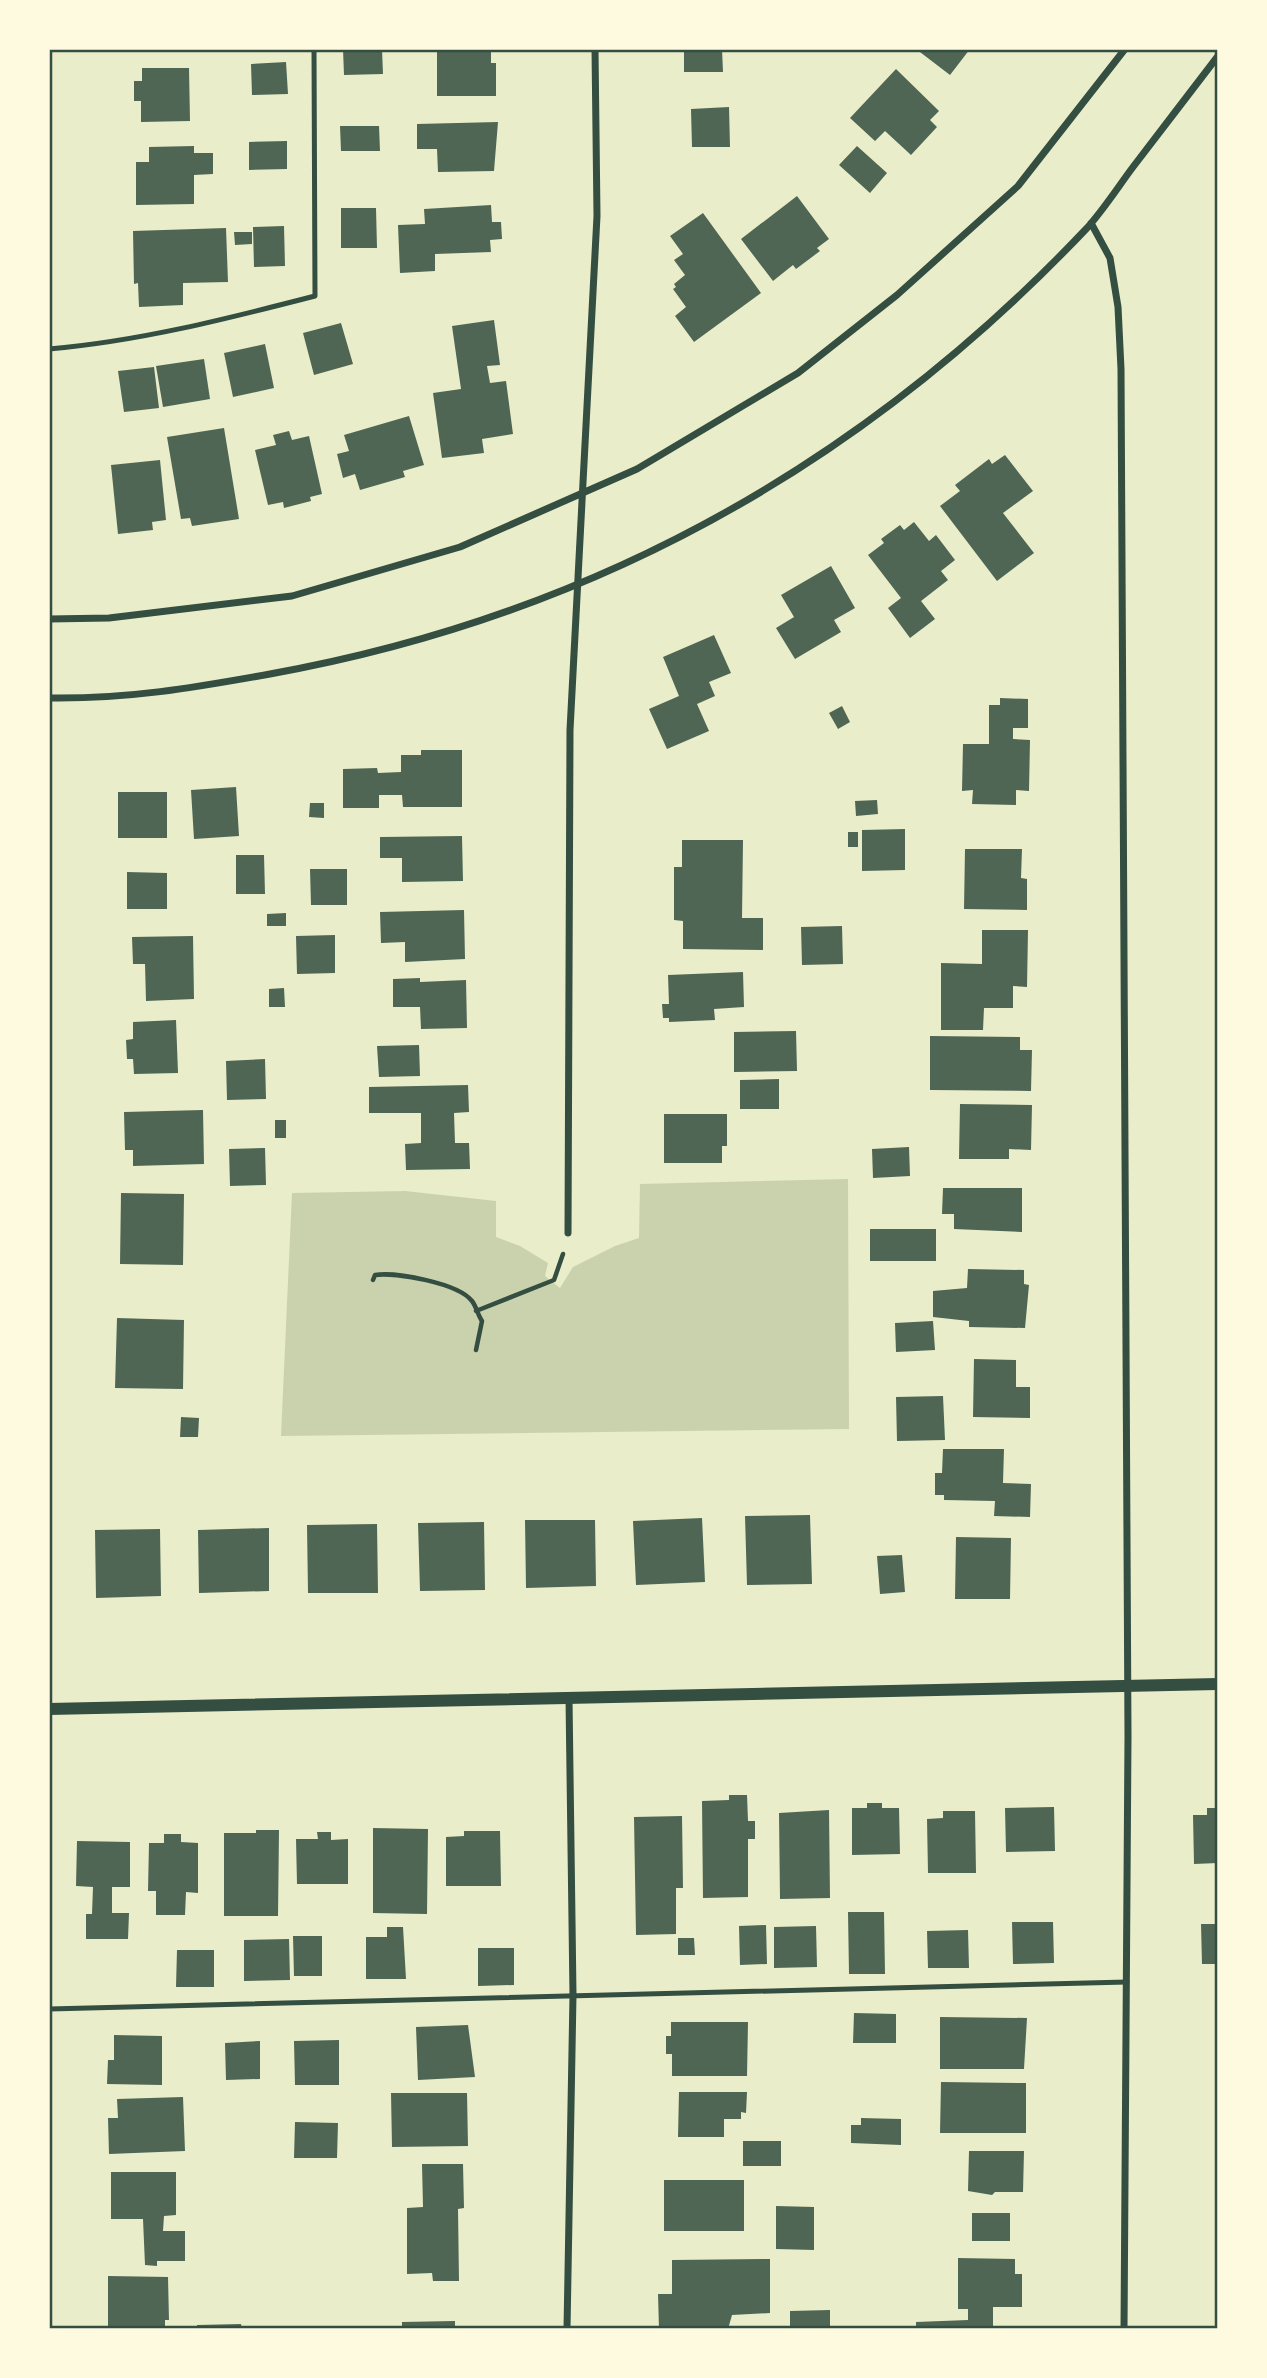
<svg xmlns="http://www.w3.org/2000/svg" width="1267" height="2378" font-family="Lora,serif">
	<rect width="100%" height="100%" fill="#e9edc9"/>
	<path fill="#cad2ad" d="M848 1179 849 1429 281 1436 292 1193 405 1191 496 1201V1237L520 1246 548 1263 545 1276 560 1288 573 1267 615 1246 639 1238 640 1184Z"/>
	<path fill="#4f6655" d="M343 49H382L383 74 344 75Z
		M437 49H491V63H496V96H437Z
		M684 49H722L723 72H684Z
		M916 49H970L950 75Z
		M286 62 288 94 252 95 251 64Z
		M142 68H189L190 121 141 122V101H134V81H142Z
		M896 69 939 111 930 120 937 127 911 155 885 131 875 141 850 118Z
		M729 107 730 147H692L691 109Z
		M498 122 494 171 438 172 437 149H417V124Z
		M340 126H379L380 151H341Z
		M287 141V169L249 170V142Z
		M194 146V153H213V174L194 175V204L136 205V162H149V147Z
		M857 146 887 173 870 193 839 165Z
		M797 196 829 239 817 248 820 251 796 269 793 265 773 281 741 239Z
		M491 205 492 222H501L502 239 490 240 491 252 435 254V271L400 273 398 225 425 224 424 209Z
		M341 208H376L377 248H341Z
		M703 213 761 293 694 342 675 316 686 307 673 289 676 287 674 284 685 275 674 260 683 254 670 236Z
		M284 226 285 266 254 267 253 227Z
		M226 228 228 282 183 283V305L139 307 138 283 134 284 133 231Z
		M234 232H252V244L235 245Z
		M494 320 500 365 487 366 490 383 506 381 513 434 482 439 484 453 442 458 433 393 461 389 452 326Z
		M341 323 353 364 314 375 303 333Z
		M265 344 274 388 233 397 224 353Z
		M204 359 210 399 163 407 156 366Z
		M154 367 159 408 124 412 118 371Z
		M409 416 424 465 403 471 405 477 360 490 355 474 343 478 337 454 349 451 344 435Z
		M224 428 239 519 192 526 190 518 181 519 167 437Z
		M289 431 292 440 309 436 322 494 310 497 311 501 284 508 283 502 268 505 255 450 276 445 273 435Z
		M1005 455 1033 491 1003 513 1034 553 997 581 940 506 960 491 955 485 989 459 992 464Z
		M160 460 166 520 152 522 153 530 118 534 111 465Z
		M914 522 929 541 936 535 955 560 941 571 948 580 921 601 935 619 910 638 888 608 901 598 868 555 884 543 881 539 900 525 904 530Z
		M831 566 855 608 834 620 841 632 795 659 776 628 794 617 781 595Z
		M714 635 731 673 709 682 715 696 697 704 709 731 667 749 649 709 679 696 663 657Z
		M1000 698 1028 699V728H1013V739L1030 740 1029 791 1016 790V805L972 804 973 790 962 791 963 744H989V705H1000Z
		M842 706 850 722 838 729 829 713Z
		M421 750H462V807H403L402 795H379V808H343V769L377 768 378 773 401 772V755H421Z
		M236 787 239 836 194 839 191 790Z
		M118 792H167V838H118Z
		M877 800 878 814 856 816 855 801Z
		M310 803H324V818L309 817Z
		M905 829V870L862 871V830Z
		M848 832H858V847H848Z
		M462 836 463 881 402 882V858H380V837Z
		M682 840H743L742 918H763V950L683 949V921L674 920V867H682Z
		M965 849H1022L1021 878 1027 879V910L964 909Z
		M236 855H264L265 894H236Z
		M310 869H347V905H311Z
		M127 872 167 873V909H127Z
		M464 910 465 959 405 962V942L381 943 380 912Z
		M286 913V926H267V914Z
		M842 926 843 964 802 965 801 927Z
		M982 930H1028L1027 987 1013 986V1008H984L983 1030H941V963L982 964Z
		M335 935V973L297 974 296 936Z
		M193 936 194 999 146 1001 145 964H133L132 937Z
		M743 972 744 1007 714 1009 715 1020 669 1022V1018H663L662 1004H669L668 975Z
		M420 978V982L466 980 467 1028 421 1029 420 1007H393V979Z
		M284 988 285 1007H269V989Z
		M176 1020 178 1073 134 1074 133 1059H127L126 1040 133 1039V1022Z
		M796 1031 797 1071 734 1072V1032Z
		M930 1036 1020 1037V1050H1032L1031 1091 930 1090Z
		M419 1045 420 1076 379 1077 377 1046Z
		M265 1059 266 1099 227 1100 226 1061Z
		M779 1079V1109H740V1080Z
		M468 1085 469 1112 454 1113 455 1143H469L470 1169 406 1170 405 1144 421 1143V1113H369V1087Z
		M960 1104 1032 1105 1031 1150 1009 1149V1159H959Z
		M203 1110 204 1164 133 1166V1150H125L124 1112Z
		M664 1114H727V1146H722V1163H664Z
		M275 1120H286V1138H275Z
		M909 1147 910 1176 873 1178 872 1149Z
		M265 1148 266 1185 230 1186 229 1149Z
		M943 1188H1022V1232L954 1229V1214H942Z
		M121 1193 184 1194 183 1265 120 1264Z
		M870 1229H936V1261H870Z
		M968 1269 1024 1270V1284L1029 1285 1025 1328 969 1327V1321L933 1317V1291L967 1288Z
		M117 1318 184 1320 183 1389 115 1388Z
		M933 1321 935 1350 896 1352 895 1323Z
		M974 1359 1016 1360V1387H1030V1418L973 1417Z
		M943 1396 945 1440 897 1441 896 1397Z
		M181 1417 199 1418 198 1437H180Z
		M943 1449H1004L1003 1483 1031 1484 1030 1517 994 1516 995 1501 944 1500V1495H935V1473H942Z
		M810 1515 812 1584 747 1585 745 1516Z
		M702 1518 705 1582 636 1585 633 1521Z
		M525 1520H595L596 1586 526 1588Z
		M484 1522 485 1590 420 1591 418 1523Z
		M377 1524 378 1593H308L307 1525Z
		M269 1528V1591L199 1593 198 1530Z
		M160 1529 161 1596 96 1598 95 1530Z
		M956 1537 1011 1538 1010 1599H955Z
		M902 1555 905 1592 880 1594 877 1556Z
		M729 1795H747L748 1821H755V1839H748V1897L703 1898 702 1801 729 1800Z
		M867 1803H882V1808H899L900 1854 852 1855V1808H867Z
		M1054 1807 1055 1851 1006 1852 1005 1808Z
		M1207 1808H1218V1863L1194 1864 1193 1815H1207Z
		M829 1810 830 1898 780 1899 779 1813Z
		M943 1811H975L976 1873H928L927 1819 943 1818Z
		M682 1816 683 1888H676V1934L636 1935 634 1817Z
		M373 1828 428 1829 427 1914 373 1913Z
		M256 1830H279L278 1916H224V1833H256Z
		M464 1831H500L501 1886H446V1837L464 1836Z
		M317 1832H331V1840L348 1839V1884H297L296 1839H318Z
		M164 1834H181V1842L198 1843V1893L186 1892 185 1915H156V1891H148L149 1843H164Z
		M77 1841 130 1842V1887H112V1913H129L128 1939H86V1914H92L93 1887 76 1886Z
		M848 1912H884L885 1974H849Z
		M1012 1922H1053L1054 1963 1013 1964Z
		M1201 1924H1218V1964H1202Z
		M766 1925 767 1964 740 1965 739 1926Z
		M816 1926 817 1967 774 1968V1927Z
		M387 1927H403L406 1979H366V1937H387Z
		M968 1930 969 1968H928L927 1931Z
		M293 1936H322V1976H294Z
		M678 1938H694L695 1955H678Z
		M289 1939 290 1980 244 1981V1940Z
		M478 1948H514V1985L478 1986Z
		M177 1950H214V1987H176Z
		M854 2013 896 2014V2043H853Z
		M940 2017 1027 2018 1024 2069H940Z
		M671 2022H748L747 2076H672V2054H666V2036H671Z
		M468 2025 475 2077 418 2080 416 2027Z
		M114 2035 162 2036V2085L107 2084 108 2060H114Z
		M339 2040V2085H295L294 2041Z
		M260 2041V2079L226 2080 225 2043Z
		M941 2082 1026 2083V2133H940Z
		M679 2092H747L746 2113 741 2112V2119H724V2137H678Z
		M391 2093H467L468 2146 392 2147Z
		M183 2097 185 2151 109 2154 108 2118H118L117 2099Z
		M861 2118 901 2119V2145L851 2143V2125H861Z
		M295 2122 338 2123 337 2158H294Z
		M743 2141H781V2166H743Z
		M969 2151H1024L1023 2192H995L992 2195 968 2191Z
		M422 2164H463L464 2208 458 2209 459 2281H433L432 2273 407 2274V2208L423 2207Z
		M111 2172H176V2215L164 2216 163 2231H185V2261H157V2266L145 2265 143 2219H111Z
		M664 2180H744V2231H664Z
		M776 2206 814 2207V2250L776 2249Z
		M972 2213H1010V2241H972Z
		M958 2258 1015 2259V2274H1022V2307H993V2329H916V2322L968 2320V2309H958Z
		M770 2259V2313L732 2315 728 2329H659L658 2294H672V2260Z
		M108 2276 168 2277 169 2320H165V2329H108Z
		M830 2310V2329H790V2311Z
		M455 2321V2329H402V2322Z
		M241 2324 242 2329H197V2325Z"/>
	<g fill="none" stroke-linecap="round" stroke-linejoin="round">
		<path stroke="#344e41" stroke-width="4.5" d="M373 1280 375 1275C396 1272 458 1283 472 1301 476 1306 478 1315 482 1321L476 1350
			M476 1311 554 1280 563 1254"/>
		<path stroke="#344e41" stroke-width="5" d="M49 349C140 341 226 319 315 296L314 49
			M49 2009 1127 1982"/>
		<path stroke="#344e41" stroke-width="7" d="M1091 223 1110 258 1118 307 1121 369 1128 1736 1124 2329
			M49 619 109 618 292 596 460 547 637 469 798 373 897 295 1018 186 1125 49
			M49 698C129 699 192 688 270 674 592 616 863 465 1087 228 1104 209 1118 187 1133 167 1161 130 1190 93 1218 56
			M568 1233 570 730 597 216 595 49
			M567 2329 573 1995 569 1698"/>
		<path stroke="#344e41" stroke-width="12" d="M49 1709 1218 1684"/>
	</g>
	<rect width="1267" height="2378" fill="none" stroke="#fefae0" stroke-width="102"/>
	<rect x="51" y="51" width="1165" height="2276" fill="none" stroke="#344e41" stroke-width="2.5"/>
</svg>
